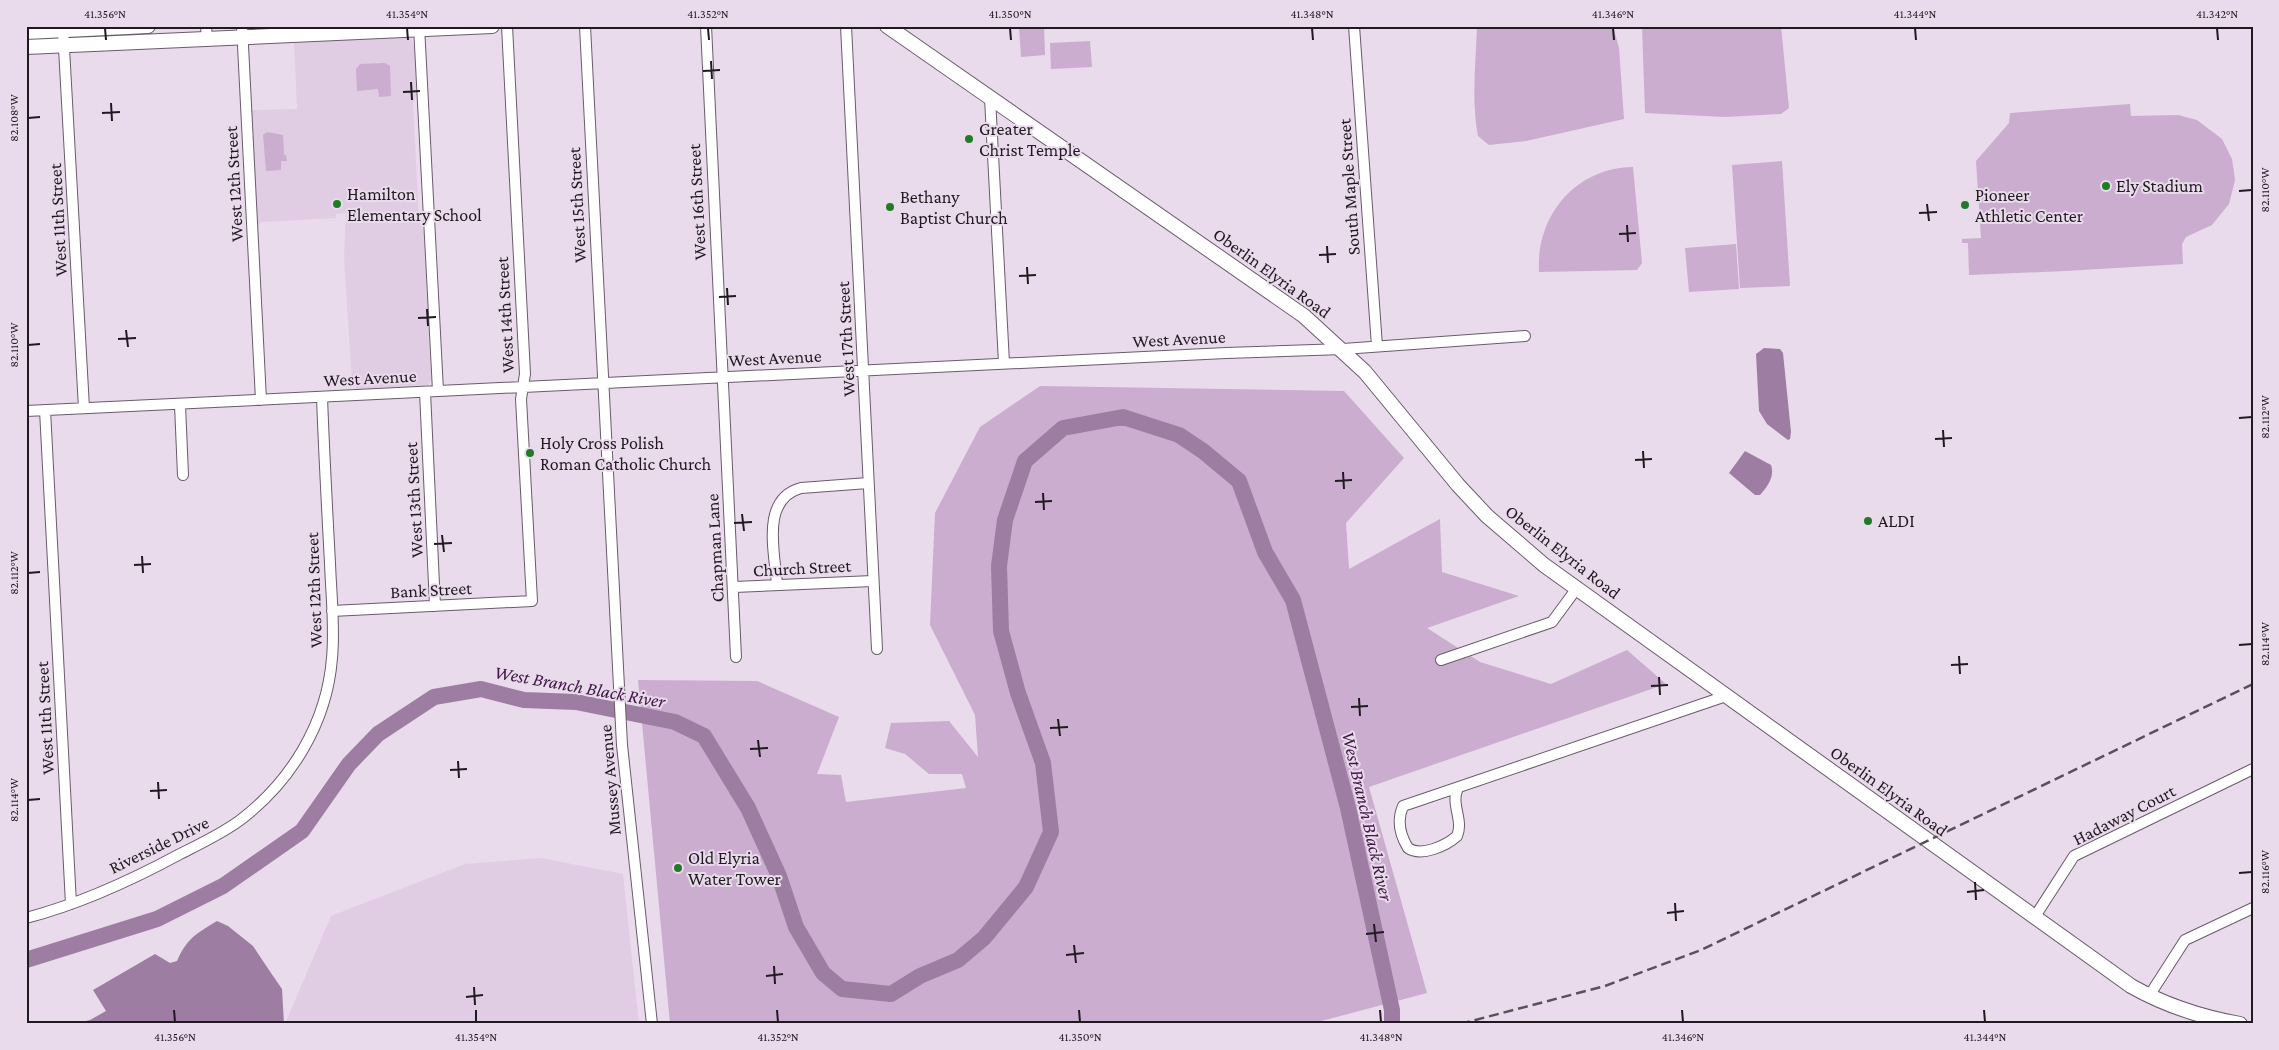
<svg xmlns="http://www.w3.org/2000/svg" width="2279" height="1050" font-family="'Crimson Pro',serif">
	<rect width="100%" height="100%" fill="#e9dbeb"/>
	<path fill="#e0cde3" d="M405 36 411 39 414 46 417 94 413 103 419 220 424 233 431 380 428 385 357 389 352 382 344 256 346 213 336 214V218L261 222 257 228 249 108 252 110 297 109 294 41Z
		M541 858 623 874 639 1024H285L331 916 465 864Z"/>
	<path fill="#caadcf" d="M1019 26H1044L1045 55 1021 57Z
		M1477 26H1613L1619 48 1624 119 1526 141 1489 145 1478 136C1471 100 1476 62 1477 26Z
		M1642 26H1781L1789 108 1781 114 1725 117 1645 113Z
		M1090 41 1092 67 1051 69 1050 43Z
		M385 63 390 66 391 96 379 97 378 89 357 91 356 69 360 64Z
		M2130 104 2131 116 2178 115 2197 120 2222 139 2232 159 2235 180 2229 204 2212 225 2186 237 2182 244 2183 264 2065 271 1969 275 1968 243H1962V239L1981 238 1976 161 2009 123 2010 113Z
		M267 132 283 135 284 155H286L287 161H281V170L266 171 263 135Z
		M1782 161 1790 286 1740 288 1732 165Z
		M1633 167 1642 263 1637 270 1539 272C1536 216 1575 168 1633 167Z
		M1736 244 1739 289 1689 292 1685 248Z
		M1040 386 1344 391 1404 458 1346 523 1349 569 1440 519 1442 572 1519 596 1427 628 1480 662 1551 684 1627 650 1666 684 1369 787 1427 993 1310 1024H670L638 680 757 681 839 717 817 774 841 775 846 802 966 788 962 774H929L905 754 885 748 891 723 949 721 978 757 975 715 930 625 935 513 980 427Z"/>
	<path fill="#9d7ea2" d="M1764 348 1780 349 1783 353 1791 432 1790 439 1788 440 1767 424 1759 411 1756 354Z
		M1745 451 1771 465C1775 477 1767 487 1760 495H1755L1729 473Z
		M217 921 228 926 253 946 271 973 282 989 284 1024H73L90 1020 106 1011 93 990 155 954 170 963 177 961C187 938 196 934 217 921Z"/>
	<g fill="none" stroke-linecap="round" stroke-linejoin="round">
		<path stroke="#9d7ea2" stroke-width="16" d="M26 960 157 919 223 886 302 831 349 764 378 734 434 697 481 689 524 700 576 702 675 722 704 736 748 808 779 876 796 927 823 973 842 989 891 994 920 976 958 960 984 938 1026 887 1051 832 1043 763 1018 693 1001 631 999 566 1005 520 1025 461 1063 428 1123 417 1179 435 1203 451 1239 481 1265 552 1293 600 1348 808 1392 1010V1024"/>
		<defs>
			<path id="minor" d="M206 26 207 39
				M242 26 261 400
				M419 26 438 391
				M585 26 622 745 652 1024
				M706 26 736 657
				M846 26 877 649
				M1354 26 1377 346
				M63 30 84 408
				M990 98 1004 363
				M425 392 435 606
				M180 405 183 475
				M45 410 71 904
				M26 411 1226 353 1343 349 1525 336
				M777 585C775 553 760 499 801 488L868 483
				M734 587 873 581
				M332 611 532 601 521 399 525 374 507 26
				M1441 660 1552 622 1577 588
				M1458 788C1450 804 1464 820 1457 836 1446 846 1421 857 1408 848 1400 835 1397 820 1403 806L1726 696
				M26 918C80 904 132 880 180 854 200 844 221 834 239 821 291 782 327 723 332 658 335 626 331 594 330 563 327 508 324 452 322 397
				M2034 918 2074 856 2253 769
				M2149 996 2185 940 2253 908"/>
			<path id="secondary" d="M887 26 1304 316 1365 372 1458 485 1487 516 1544 565 2131 986C2166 1006 2201 1017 2240 1024
				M26 32 148 26
				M26 47 492 26"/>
		</defs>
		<use href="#minor" stroke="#685c6a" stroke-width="12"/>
		<use href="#secondary" stroke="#685c6a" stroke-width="16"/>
		<use href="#minor" stroke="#fff" stroke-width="10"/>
		<use href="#secondary" stroke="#fff" stroke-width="14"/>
		<path stroke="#59515a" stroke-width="2.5" stroke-dasharray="10 5" stroke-linecap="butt" d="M1460 1024 1605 986 1701 950 2253 684"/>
	</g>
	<path fill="none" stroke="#201a20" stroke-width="2" d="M105 28 106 40M407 28 408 40M708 28 709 40M1010 28 1011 40M1312 28 1313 40M1613 28 1614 40M1915 28 1916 40M2217 28 2218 40M711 61 712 79M703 71 720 70M411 82 412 100M403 92 420 91M111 103 112 121M102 113 120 112M28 118 40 117M2239 191 2252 190M1927 204 1929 221M1919 213 1937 212M1627 225 1628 242M1619 234 1636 233M1327 246 1328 263M1319 255 1336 254M1027 267 1028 284M1019 276 1036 275M727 288 728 305M719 297 736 296M427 309 428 326M418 318 436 317M126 330 128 347M118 339 136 338M28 345 40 344M2239 418 2252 417M1943 430 1944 447M1935 439 1952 438M1643 451 1644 468M1635 460 1652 459M1343 472 1344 489M1335 481 1352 480M1043 493 1044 510M1035 502 1052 501M742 514 744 531M734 523 752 522M442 535 444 552M434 544 452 543M142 556 143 573M134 565 151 564M28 573 40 572M2239 645 2252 644M1959 656 1960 674M1951 665 1968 664M1659 677 1660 695M1651 686 1668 685M1359 698 1360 716M1351 707 1368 706M1058 719 1060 736M1050 728 1068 727M758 740 760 757M750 749 768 748M458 761 459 778M450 770 467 769M158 782 159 799M150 791 167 790M28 800 40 799M2239 873 2252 872M1975 882 1976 900M1967 892 1984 890M1675 903 1676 921M1667 913 1684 911M1374 924 1376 942M1366 934 1384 932M1074 945 1076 963M1066 955 1084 953M774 966 775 984M766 976 783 974M474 987 475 1005M466 997 483 995M174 1010 175 1022M476 1010V1022M777 1010 778 1022M1079 1010 1080 1022M1380 1010 1381 1022M1682 1010 1683 1022M1984 1010 1985 1022"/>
	<g fill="#217a28" stroke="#e9dbeb" stroke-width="2">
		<circle cx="969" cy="139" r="5"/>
		<circle cx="2106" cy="186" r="5"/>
		<circle cx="337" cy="204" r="5"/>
		<circle cx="1965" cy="205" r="5"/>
		<circle cx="890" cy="207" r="5"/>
		<circle cx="530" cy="453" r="5"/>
		<circle cx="1868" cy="521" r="5"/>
		<circle cx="678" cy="868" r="5"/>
	</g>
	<g text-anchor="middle" stroke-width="4" stroke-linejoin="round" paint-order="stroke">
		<g font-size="18" fill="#201a20" stroke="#e9dbeb" text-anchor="start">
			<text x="979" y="135">Greater<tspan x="979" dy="21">Christ Temple</tspan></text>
			<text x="2116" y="192">Ely Stadium</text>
			<text x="347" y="200">Hamilton<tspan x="347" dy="21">Elementary School</tspan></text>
			<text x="1975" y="201">Pioneer<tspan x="1975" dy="21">Athletic Center</tspan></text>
			<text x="900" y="203">Bethany<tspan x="900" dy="21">Baptist Church</tspan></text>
			<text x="540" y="449">Holy Cross Polish<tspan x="540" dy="21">Roman Catholic Church</tspan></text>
			<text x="1878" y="527">ALDI</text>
			<text x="688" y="864">Old Elyria<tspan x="688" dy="21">Water Tower</tspan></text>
		</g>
		<g font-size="18" fill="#201a20" stroke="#e9dbeb">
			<text transform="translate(234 184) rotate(-93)" y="6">West 12th Street</text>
			<text transform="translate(1349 187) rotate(-94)" y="6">South Maple Street</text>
			<text transform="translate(697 202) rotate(-93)" y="6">West 16th Street</text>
			<text transform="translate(577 205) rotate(-93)" y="6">West 15th Street</text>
			<text transform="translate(58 220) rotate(-93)" y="6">West 11th Street</text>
			<text transform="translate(1272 273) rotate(36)" y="6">Oberlin Elyria Road</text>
			<text transform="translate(505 315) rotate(-93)" y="6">West 14th Street</text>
			<text transform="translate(846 339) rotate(-93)" y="6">West 17th Street</text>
			<text transform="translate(1179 339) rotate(-3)" y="6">West Avenue</text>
			<text transform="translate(775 358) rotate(-3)" y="6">West Avenue</text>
			<text transform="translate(370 378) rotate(-3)" y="6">West Avenue</text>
			<text transform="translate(414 500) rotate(-93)" y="6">West 13th Street</text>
			<text transform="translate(715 548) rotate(-93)" y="6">Chapman Lane</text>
			<text transform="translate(1563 552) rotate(38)" y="6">Oberlin Elyria Road</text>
			<text transform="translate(802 568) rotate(-3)" y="6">Church Street</text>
			<text transform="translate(314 590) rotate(-92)" y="6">West 12th Street</text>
			<text transform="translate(431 590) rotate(-3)" y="6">Bank Street</text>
			<text transform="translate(45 718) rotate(-93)" y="6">West 11th Street</text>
			<text transform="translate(610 780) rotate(-95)" y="6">Mussey Avenue</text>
			<text transform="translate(1889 791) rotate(36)" y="6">Oberlin Elyria Road</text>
			<text transform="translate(2124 815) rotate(-27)" y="6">Hadaway Court</text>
			<text transform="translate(159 845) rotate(-26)" y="6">Riverside Drive</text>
		</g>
		<g font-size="19" font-style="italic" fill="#3f1645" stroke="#e9dbeb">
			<text transform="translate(580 686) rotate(10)" y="7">West Branch Black River</text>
			<text transform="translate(1368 816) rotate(77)" y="7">West Branch Black River</text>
		</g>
	</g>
	<rect width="2279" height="1050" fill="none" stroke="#e9dbeb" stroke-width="55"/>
	<rect x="28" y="28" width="2224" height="994" fill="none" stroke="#201a20" stroke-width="2"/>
	<g font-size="12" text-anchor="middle" fill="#201a20">
		<text x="105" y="18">41.356°N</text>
		<text x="407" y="18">41.354°N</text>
		<text x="708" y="18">41.352°N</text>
		<text x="1010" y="18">41.350°N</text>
		<text x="1312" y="18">41.348°N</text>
		<text x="1613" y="18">41.346°N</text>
		<text x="1915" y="18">41.344°N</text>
		<text x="2217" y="18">41.342°N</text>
		<text transform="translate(14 118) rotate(-90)" y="4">82.108°W</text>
		<text transform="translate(2265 190) rotate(-90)" y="4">82.110°W</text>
		<text transform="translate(14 345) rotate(-90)" y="4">82.110°W</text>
		<text transform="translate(2265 417) rotate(-90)" y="4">82.112°W</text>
		<text transform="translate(14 573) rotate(-90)" y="4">82.112°W</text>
		<text transform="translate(2265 644) rotate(-90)" y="4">82.114°W</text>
		<text transform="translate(14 800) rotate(-90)" y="4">82.114°W</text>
		<text transform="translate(2265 872) rotate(-90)" y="4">82.116°W</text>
		<text x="175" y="1041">41.356°N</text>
		<text x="476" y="1041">41.354°N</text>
		<text x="778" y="1041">41.352°N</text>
		<text x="1080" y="1041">41.350°N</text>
		<text x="1381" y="1041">41.348°N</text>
		<text x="1683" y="1041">41.346°N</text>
		<text x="1985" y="1041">41.344°N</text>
	</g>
</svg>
